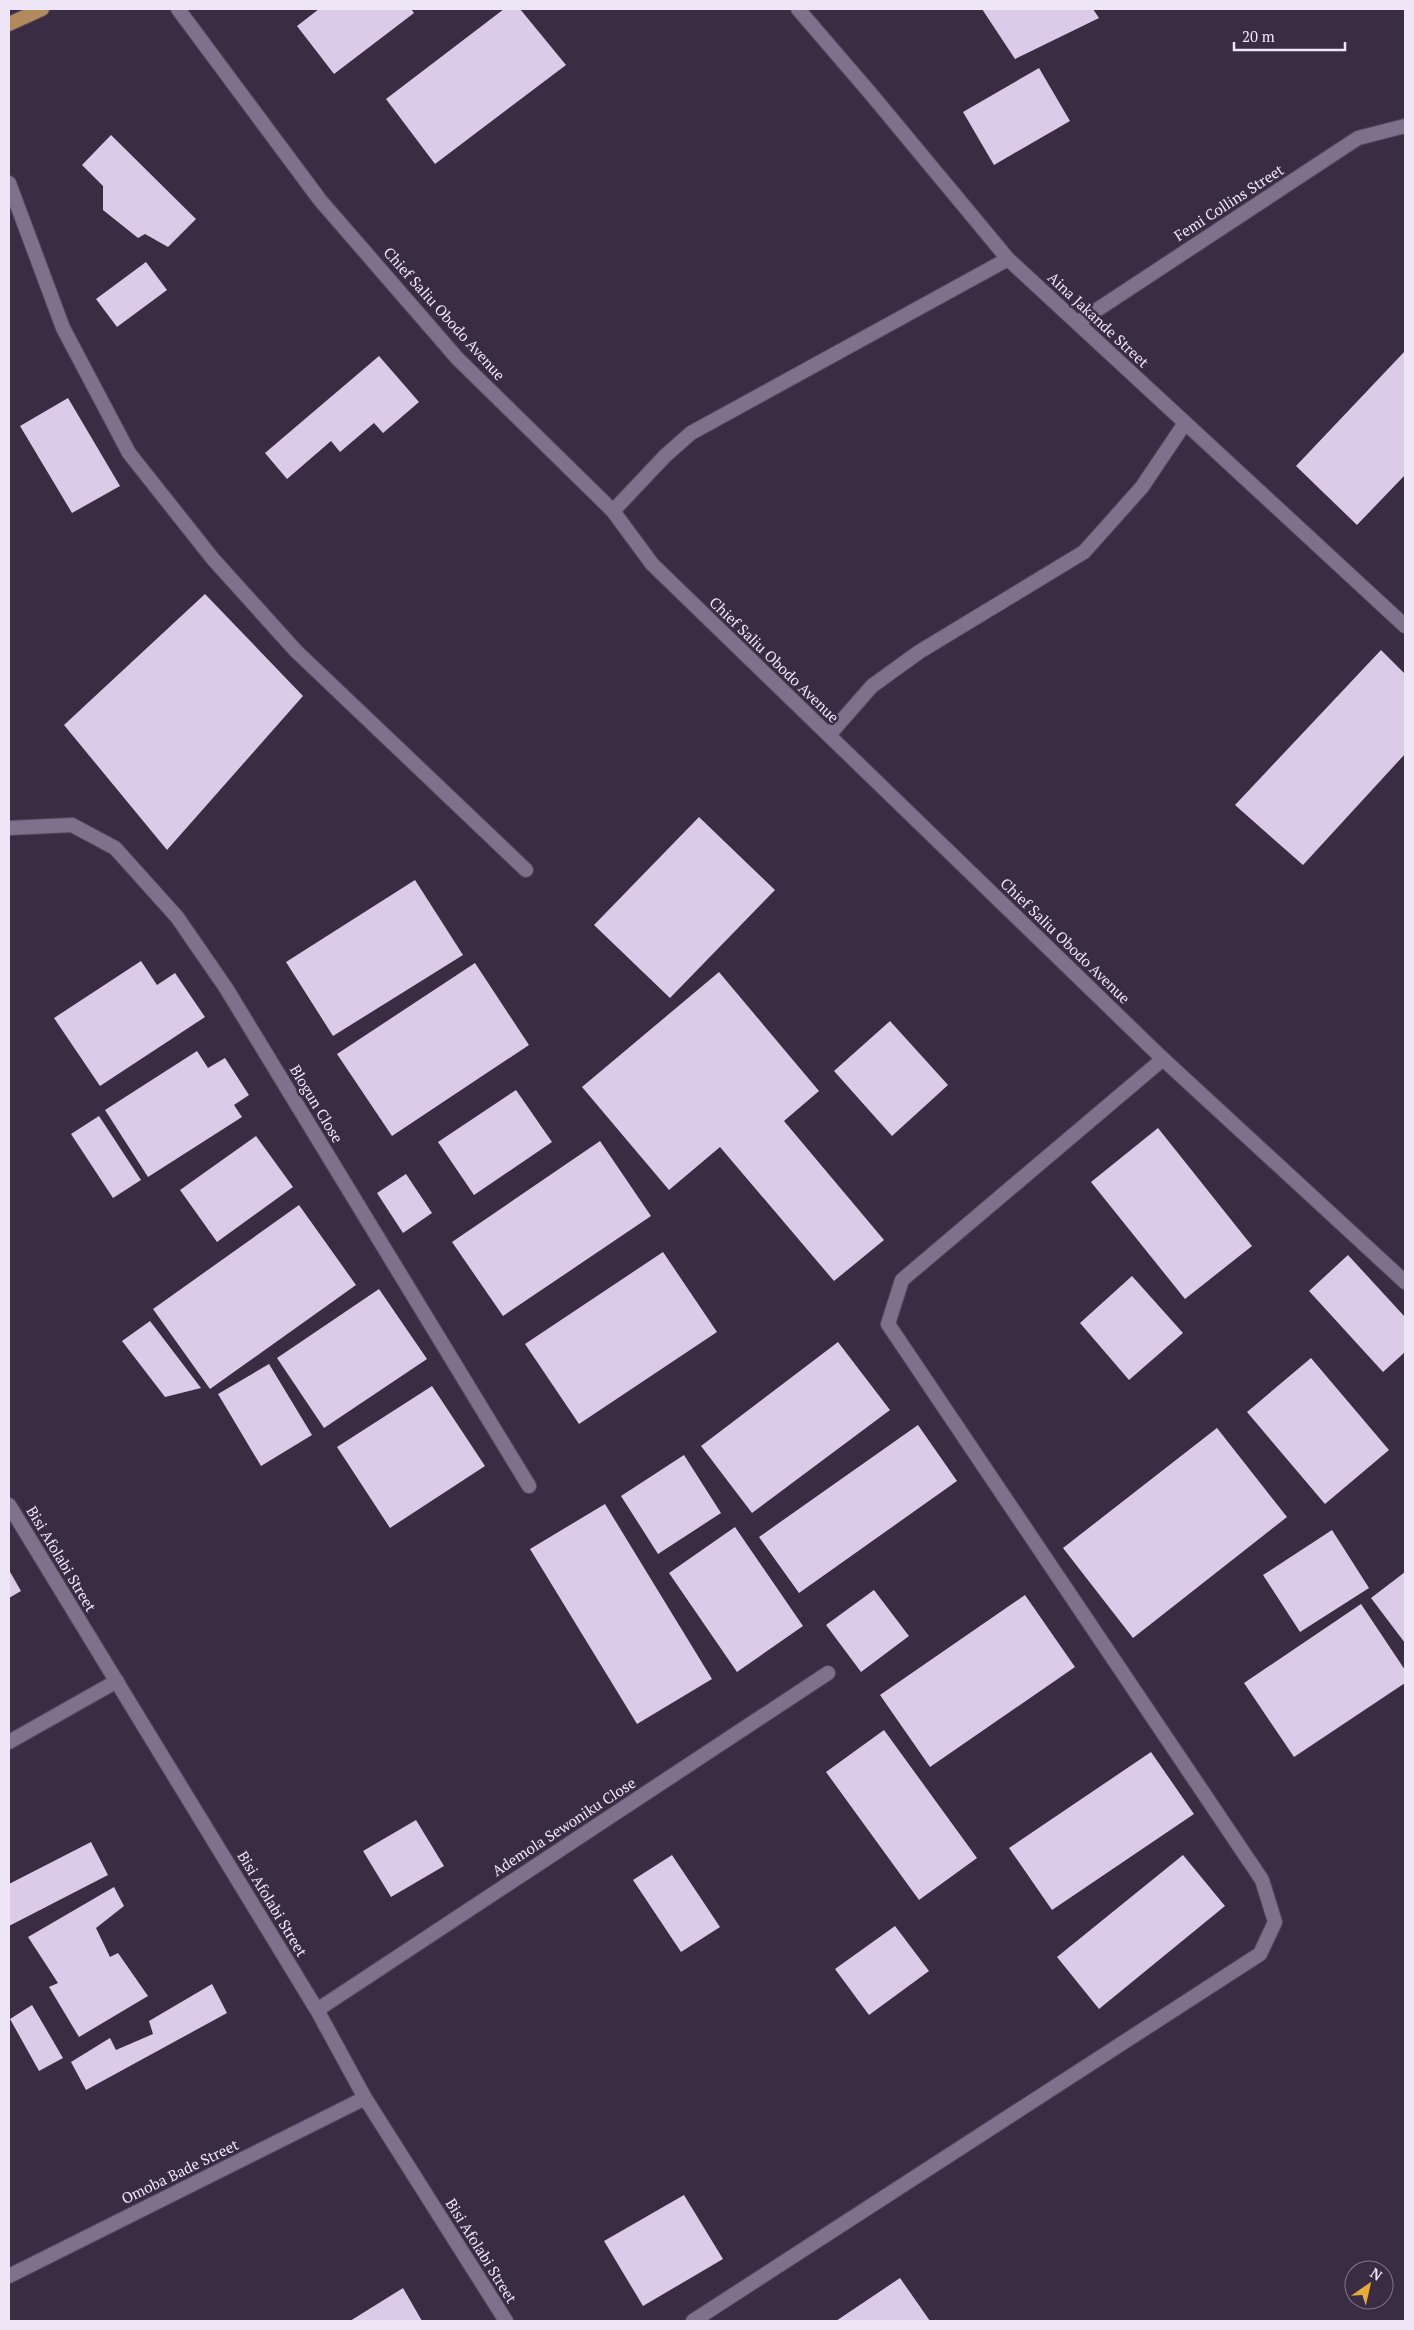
<svg xmlns="http://www.w3.org/2000/svg" width="1414" height="2330" font-family="'PT Serif',serif">
	<rect width="100%" height="100%" fill="#392c43"/>
	<path fill="#dbcbe9" d="M319 9H411L414 13 334 74 297 26Z
		M504 9H520L566 65 435 164 386 99Z
		M982 9H1093L1099 18 1015 59Z
		M1039 68 1070 121 994 165 963 112Z
		M111 135 196 219 168 247 145 234 138 238 103 210V186L82 165Z
		M146 262 167 290 117 327 96 299Z
		M1405 351V475L1357 525 1296 466Z
		M379 356 419 402 383 433 374 423 340 452 331 441 287 479 265 453Z
		M68 398 120 486 72 513 20 426Z
		M205 594 303 696 167 850 64 725Z
		M1381 650 1405 674V754L1303 865 1235 805Z
		M699 817 775 890 670 998 594 925Z
		M415 880 463 955 333 1036 286 962Z
		M141 961 157 985 175 973 205 1017 100 1086 54 1018Z
		M475 963 529 1045 392 1136 337 1054Z
		M719 972 819 1091 784 1121 884 1240 834 1281 720 1147 669 1190 582 1087Z
		M890 1021 948 1085 892 1136 834 1071Z
		M197 1051 208 1068 225 1058 249 1095 234 1105 242 1117 148 1177 105 1110Z
		M516 1090 552 1142 474 1195 438 1142Z
		M99 1116 141 1180 113 1198 71 1134Z
		M1158 1128 1252 1246 1185 1299 1091 1182Z
		M256 1136 293 1187 217 1242 180 1190Z
		M600 1141 651 1216 503 1316 452 1242Z
		M406 1174 432 1213 403 1233 377 1193Z
		M299 1205 356 1285 210 1389 153 1309Z
		M663 1252 717 1332 579 1424 525 1344Z
		M1348 1255 1405 1317V1352L1383 1372 1309 1291Z
		M1132 1276 1183 1333 1129 1380 1080 1323Z
		M379 1289 427 1359 324 1428 277 1358Z
		M150 1321 201 1388 165 1397 122 1341Z
		M838 1342 890 1410 752 1513 701 1446Z
		M1311 1358 1389 1450 1325 1504 1247 1412Z
		M269 1364 312 1435 261 1466 218 1394Z
		M432 1386 485 1466 390 1528 337 1447Z
		M918 1425 957 1481 799 1593 759 1537Z
		M1217 1428 1287 1517 1133 1638 1063 1548Z
		M684 1455 721 1513 658 1554 621 1496Z
		M605 1504 712 1679 637 1724 530 1549Z
		M735 1527 803 1626 737 1672 669 1573Z
		M1332 1530 1369 1588 1300 1632 1263 1575Z
		M9 1570 21 1591 9 1598Z
		M1405 1572V1643L1371 1598Z
		M874 1590 909 1636 861 1672 826 1625Z
		M1025 1595 1075 1667 930 1767 880 1695Z
		M1361 1604 1405 1670V1683L1294 1757 1244 1683Z
		M884 1730 977 1858 919 1900 826 1772Z
		M1151 1752 1194 1814 1052 1910 1009 1848Z
		M416 1820 444 1866 391 1897 363 1851Z
		M91 1842 108 1875 9 1926V1884Z
		M672 1855 720 1927 681 1952 633 1880Z
		M1183 1855 1225 1906 1099 2009 1057 1957Z
		M114 1887 124 1906 96 1928 110 1957 118 1953 148 1996 79 2037 49 1987 58 1983 28 1937Z
		M895 1926 929 1971 869 2015 835 1969Z
		M212 1984 227 2013 86 2090 71 2062 110 2038 116 2050 153 2034 149 2021Z
		M32 2005 63 2058 39 2071 10 2019Z
		M684 2195 723 2259 643 2306 604 2241Z
		M900 2278 930 2321H836Z
		M403 2288 422 2321H350Z"/>
	<g fill="none" stroke-linecap="round" stroke-linejoin="round">
		<defs>
			<path id="service" d="M829 735 872 686 919 652 1084 552 1142 487 1185 423"/>
			<path id="minor" d="M798 9 871 94 1008 259 1405 626
				M9 183 63 328 129 453 213 559 296 651 526 870
				M1077 323 1358 138 1405 126
				M613 511 665 456 691 433 1008 259
				M9 828 72 825 115 848 177 917 226 988 529 1486
				M9 1505 317 2010 365 2098 506 2321
				M9 1742 117 1681
				M317 2010 828 1673
				M9 2276 365 2098
				M693 2321 1260 1954 1275 1922 1262 1880 888 1324 902 1280 1163 1059"/>
			<path id="tertiary" d="M178 9 320 200 457 358 613 511 652 564 1163 1059 1405 1282"/>
			<path id="primary" d="M9 24 42 9"/>
		</defs>
		<use href="#service" stroke="#564a5e" stroke-width="16"/>
		<use href="#minor" stroke="#564a5e" stroke-width="16"/>
		<use href="#tertiary" stroke="#564a5e" stroke-width="16"/>
		<use href="#primary" stroke="#564a5e" stroke-width="16"/>
		<use href="#service" stroke="#7f718c" stroke-width="14"/>
		<use href="#minor" stroke="#7f718c" stroke-width="14"/>
		<use href="#tertiary" stroke="#7f718c" stroke-width="14"/>
		<use href="#primary" stroke="#b18b5e" stroke-width="14"/>
	</g>
	<g text-anchor="middle" stroke-width="5" stroke-linejoin="round" paint-order="stroke">
		<g font-size="15" fill="#eee6f6" stroke="#392c43">
			<text transform="translate(1229 203) rotate(-33)" y="5">Femi Collins Street</text>
			<text transform="translate(444 314) rotate(48)" y="5">Chief Saliu Obodo Avenue</text>
			<text transform="translate(1098 320) rotate(43)" y="5">Aina Jakande Street</text>
			<text transform="translate(774 660) rotate(44)" y="5">Chief Saliu Obodo Avenue</text>
			<text transform="translate(1065 941) rotate(44)" y="5">Chief Saliu Obodo Avenue</text>
			<text transform="translate(316 1104) rotate(59)" y="5">Blogun Close</text>
			<text transform="translate(61 1559) rotate(59)" y="5">Bisi Afolabi Street</text>
			<text transform="translate(564 1827) rotate(-33)" y="5">Ademola Sewoniku Close</text>
			<text transform="translate(272 1904) rotate(59)" y="5">Bisi Afolabi Street</text>
			<text transform="translate(180 2172) rotate(-26)" y="5">Omoba Bade Street</text>
			<text transform="translate(481 2251) rotate(58)" y="5">Bisi Afolabi Street</text>
		</g>
	</g>
	<rect width="1414" height="2330" fill="none" stroke="#eee6f6" stroke-width="20"/>
	<g transform="translate(1369 2285) rotate(34)"><circle r="24" fill="#392c43" stroke="#81768b"/>
	<path d="M0-4L9 19L0 12L-9 19Z" fill="#e9aa38"/>
	<text y="-8" font-size="14" font-weight="bold" text-anchor="middle" fill="#eee6f6">N</text>
	</g>
	<path d="M1234 42v8h111v-8" fill="none" stroke="#eee6f6" stroke-width="2.5"/>
	<text x="1242" y="42" font-size="15" fill="#eee6f6" stroke="#392c43" stroke-width="4" paint-order="stroke">20 m</text>
</svg>
